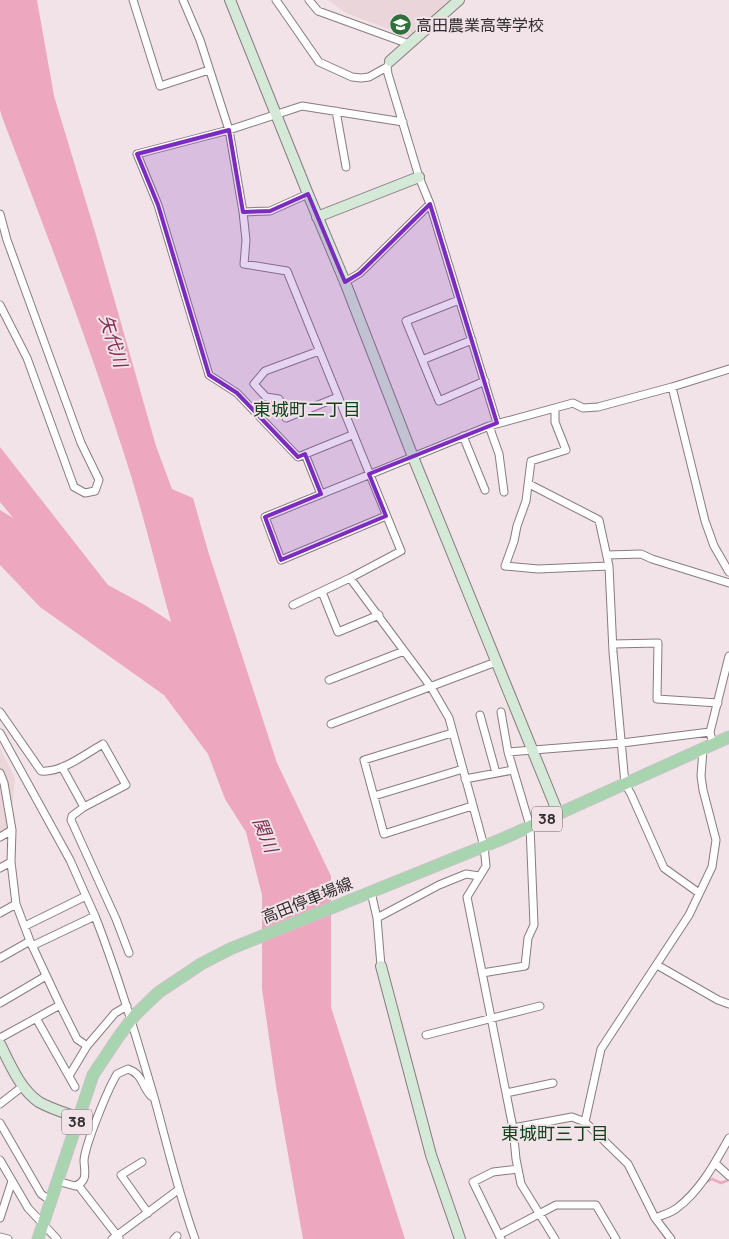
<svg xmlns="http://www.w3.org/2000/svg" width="729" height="1239" font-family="Manrope,'Noto Sans JP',sans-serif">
	<rect width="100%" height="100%" fill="#f1e3e8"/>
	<path fill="#ead5db" d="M328 0H452L409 37 346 13Z
		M0 748 15 778 10 829 0 834Z"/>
	<path fill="#eda8c0" d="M0 0H37L54 96 96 235 156 446 172 489 193 498 208 551 277 763 331 876V1007L405 1239H303L276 1086 262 989V895L246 832 225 799 208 754 164 695 40 607 0 565V510L13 518 0 502V447L108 585 145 605 171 622C158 574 146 526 132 479 94 356 48 237 2 117L0 110Z"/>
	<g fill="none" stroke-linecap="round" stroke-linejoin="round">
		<path stroke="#eda8c0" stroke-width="2.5" d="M705 1183 712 1179 721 1183 729 1180
			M658 1227 666 1239"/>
		<defs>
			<path id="street" d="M133 0 160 86 209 70
				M183 0 200 40 229 130 243 212 246 240 244 264 287 271 401 551 350 578 293 605
				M276 0 319 62 352 77 361 78 369 77 387 67
				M309 0 318 11 409 44
				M390 61 387 67 388 74 419 177 430 204 497 423
				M336 111 346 167
				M243 212 270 211 308 194
				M0 214 7 240 81 443 99 480 95 491 85 493 74 487 27 358 0 305
				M345 282 360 273 430 204
				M459 300 406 321 439 401 485 381
				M319 351 265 371 254 384 266 397 279 399 286 418 338 397
				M422 360 472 340
				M672 387 705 521 714 546 729 572
				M555 408V422L566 450 531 461 526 501 517 526 514 541 505 566 538 569 609 566
				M489 426 499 454 504 492
				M352 435 298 457 237 393 209 375 158 205 137 154 229 130 302 106 403 122
				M463 436 485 490
				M305 454 321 494
				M529 484 599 520 609 566 613 652 625 784 631 794 664 868 699 893
				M386 516 281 560 265 517 489 426 573 403 583 408 598 407 672 387 729 369
				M607 555 641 554 652 559 729 583
				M350 578 431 687 449 718 484 846 486 866 467 897 513 1128 516 1159 521 1184 555 1239
				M322 592 338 632 379 615
				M613 644 658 643 657 699 718 703
				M329 680 404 651
				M0 712 41 771C62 773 85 754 103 744L126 785 84 807 62 767
				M480 715 496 773
				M331 724 496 662
				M0 733 70 860 86 896
				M452 733 364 760 384 834 472 806
				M713 745 710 732 729 656
				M508 752 622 743 710 732
				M0 773 4 783 12 830 11 862 16 904 30 941 60 1005 77 1039 87 1046 115 1013 127 1006
				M465 779 513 770
				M374 796 463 769
				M84 807 72 816 71 820 116 919 129 953
				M0 837 12 830
				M0 868 11 862
				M371 892 377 918 381 966
				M0 913 16 904
				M377 918 439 885 466 874 479 876
				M25 926 86 896 95 916
				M32 946 95 916C118 975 136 1036 154 1097 167 1144 178 1192 195 1239
				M0 958 30 941
				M657 965 718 1000 729 1004
				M482 973 525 966 528 938 534 925 530 826 508 752 501 712
				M0 1003 46 976
				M36 1018 75 1087
				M426 1035 540 1006
				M0 1038 60 1005
				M69 1076 87 1046
				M506 1093 553 1083
				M0 1104 23 1086
				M585 1122 601 1049 689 915 712 867 716 840 703 790 701 776 703 750
				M0 1123 41 1194 51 1201
				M513 1128 572 1117 585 1122 628 1164 655 1218 671 1239
				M0 1160 28 1208 57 1239
				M142 1162 121 1175 148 1213
				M715 1163 729 1176
				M57 1181 75 1186C89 1181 84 1171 84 1160 86 1142 108 1089 117 1074L128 1069C143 1074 142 1087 151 1096
				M78 1185 119 1238
				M0 1218 12 1181
				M655 1218C662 1215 671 1213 677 1208 700 1191 715 1163 729 1138
				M499 1235 473 1182 493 1172 518 1169
				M0 1237 8 1239
				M112 1239 178 1190
				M174 1239 177 1236
				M501 1239 499 1235 556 1205H596L616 1239"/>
			<path id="secondary" d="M230 0 308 194 345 282 413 457 558 813
				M390 61 459 0
				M317 217 419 177
				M381 966 431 1155 460 1239
				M0 1044C10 1064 20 1089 39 1102 51 1109 66 1113 79 1118"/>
			<path id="primary" d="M38 1239 93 1075 119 1036 135 1015 159 992 201 964 230 949 502 839 729 737"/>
		</defs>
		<use href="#street" stroke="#887c7f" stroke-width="9"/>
		<use href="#secondary" stroke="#887c7f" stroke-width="12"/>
		<use href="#primary" stroke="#c6c4c5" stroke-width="13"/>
		<use href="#street" stroke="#fff" stroke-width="7"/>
		<use href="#secondary" stroke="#d4e9d7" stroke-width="10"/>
		<use href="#primary" stroke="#a9d4b0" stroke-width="11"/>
	</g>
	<path fill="#7b2cbf" fill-opacity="0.2" stroke="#7b2cbf" stroke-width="4" stroke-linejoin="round" d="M229 130 243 212 270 211 308 194 345 282 360 273 430 204 497 423 369 474 386 516 281 560 265 517 321 494 305 454 298 457 237 393 209 375 158 205 137 154Z"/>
	<defs>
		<symbol id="school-disc" viewBox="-11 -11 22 22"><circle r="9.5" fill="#2d703a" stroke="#f1e3e8"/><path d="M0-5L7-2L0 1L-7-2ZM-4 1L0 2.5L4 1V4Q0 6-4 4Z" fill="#fff"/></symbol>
	</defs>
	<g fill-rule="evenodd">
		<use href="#school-disc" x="388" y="12" width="25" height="25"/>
	</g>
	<g text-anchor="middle" stroke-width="4" stroke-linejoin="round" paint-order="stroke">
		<g fill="#f1e3e8" stroke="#6c6467" stroke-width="1">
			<rect x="532" y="806.5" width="30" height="25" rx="4"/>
			<rect x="62" y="1109.5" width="30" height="25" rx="4"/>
		</g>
		<g font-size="15" font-weight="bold" fill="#332e30">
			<text x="547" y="824">38</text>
			<text x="77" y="1127">38</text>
		</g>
		<g font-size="16" fill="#332e30" stroke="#f1e3e8" text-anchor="start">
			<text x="416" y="31">高田農業高等学校</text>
		</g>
		<g font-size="16" fill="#332e30" stroke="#f1e3e8">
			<text transform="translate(307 900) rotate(-22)" y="6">高田停車場線</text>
		</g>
		<g font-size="18" font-style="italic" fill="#7f2f51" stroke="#f1e3e8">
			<text transform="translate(113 341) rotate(73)" y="6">矢代川</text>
			<text transform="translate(265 835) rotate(68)" y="6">関川</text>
		</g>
		<g font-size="18" fill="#12411c" stroke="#f1e3e8">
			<text x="307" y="416">東城町二丁目</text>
			<text x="555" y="1140">東城町三丁目</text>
		</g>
	</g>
</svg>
